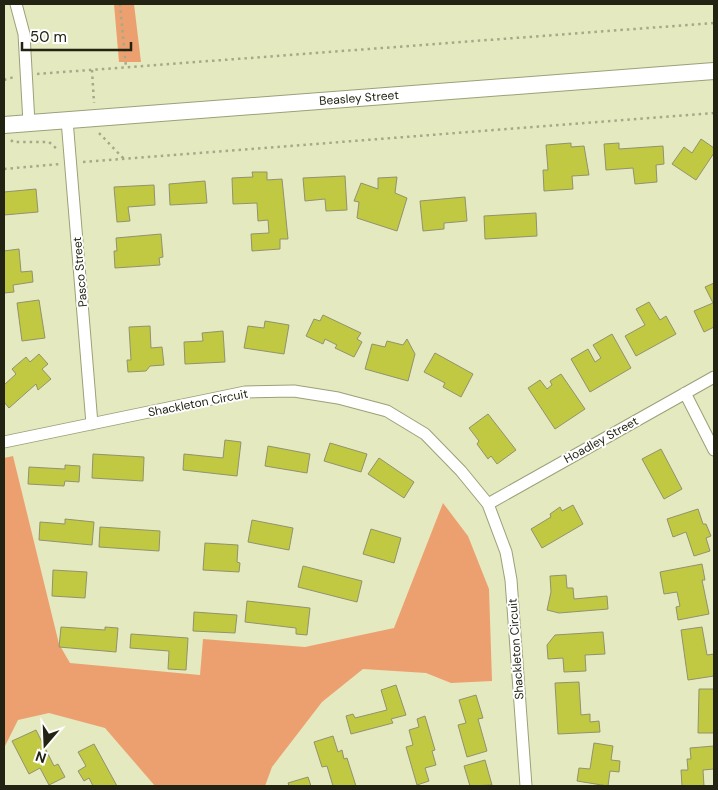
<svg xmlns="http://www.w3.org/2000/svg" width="718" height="790" font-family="'DM Sans',sans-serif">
	<rect width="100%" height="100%" fill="#e5e9bf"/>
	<path fill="#eca070" d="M114 4H134L141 62H119Z
		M13 456 59 644 70 663 200 675 203 639 305 647 394 628 443 503 468 536 489 589 492 681 451 683 426 673 363 669 322 702 272 767 265 786H155L105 728 49 713 18 720 4 748V458Z"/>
	<path fill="#c1c841" stroke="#90936d" d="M701 139 714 148V153L696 180 672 164 684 147 692 153Z
		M571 143V147L584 146 589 175 572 176 573 189 544 191 543 170H548L546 145Z
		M619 143V149L663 146 664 164 656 165 657 182 635 184 633 168 606 170 604 144Z
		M252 172H267V180L282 179 288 239H280V249L252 251 251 234 269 233 268 220 258 221 257 203 233 204 232 178 253 177Z
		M345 176 347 210 326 211 325 199 305 201 303 178Z
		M397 177 395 193 407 198 397 231 357 218 359 202 354 201 361 183 378 189V178Z
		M205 181 207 203 170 205 169 184Z
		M154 185 155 205 128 207 130 221 117 222 114 187Z
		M36 189 38 212 4 215V192Z
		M465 197 467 221 444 223V229L423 231 420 201Z
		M536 213 537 236 485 239 484 216Z
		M161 234 163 257 159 258 160 265 115 268 114 251H117L116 238Z
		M19 249 21 272 32 271 33 282 13 285 14 292 4 293V251Z
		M714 283V327L704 332 694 311 713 303 705 287Z
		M39 300 45 338 22 341 17 303Z
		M649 302 660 320 666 316 676 334 636 356 625 336 645 325 636 309Z
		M323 315 361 333 357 339 362 342 354 357 335 348 337 345 325 339 323 344 306 336 314 319 320 321Z
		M265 321 289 325 284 354 244 348 248 326 264 328Z
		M150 326 151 348 162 347 164 365 150 366 146 371 128 372 127 360H131L129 327Z
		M223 331 225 362 185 364 184 342 203 341 202 333Z
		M612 334 631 368 590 392 571 359 588 349 595 362 601 358 593 345Z
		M407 339 415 354 408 381 365 369 372 344 385 347 387 341 403 345Z
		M435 353 473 374 461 397 443 387 445 383 424 372Z
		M39 354 48 364 42 369 51 379 38 390 36 384 9 408 4 402V385L16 374 12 369 26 357 30 362Z
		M561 374 585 409 555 429 528 388 540 380 547 389 552 385 550 381Z
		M488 414 516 450 497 464 491 456 488 459 477 444 479 441 469 428Z
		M225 440 241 442 237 476 183 470 184 454 223 458Z
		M330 443 367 454 361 472 324 461Z
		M268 446 310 454 307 473 265 466Z
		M661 449 682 489 664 499 642 459Z
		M93 454 144 457 143 481 92 478Z
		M379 458 414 482 404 498 368 474Z
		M65 465 80 466 79 482 65 481 64 486 28 484 29 467 65 469Z
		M573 505 583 524 542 548 531 529 551 517 550 514 560 507 562 511Z
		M698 509 703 524H706L711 536 706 538 710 551 694 556 686 532 673 537 667 519Z
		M65 519 94 522 92 545 39 540 40 522 65 524Z
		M252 520 293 528 289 550 248 542Z
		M100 527 160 531 159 551 99 547Z
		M371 529 401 538 394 563 363 554Z
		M205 543 238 545 237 562 240 563 239 572 203 570Z
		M702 564 705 580H702L709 614 678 620 676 607 680 606 677 592 664 594 660 572Z
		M303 566 362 581 357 602 298 587Z
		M53 570 87 572 85 598 52 596Z
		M566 575 567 588H573L574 599 607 596 608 609 559 613 547 610 551 592 550 576Z
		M247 601 310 608 307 635 296 634V628L245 622Z
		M194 612 237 615 235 633 193 631Z
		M61 627 105 630V627L118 628 116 652 59 647Z
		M702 627 707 655 714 654V676L688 680 681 630Z
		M603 632 605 654 585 655 586 671 564 672 563 658 548 659 547 645 555 635Z
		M131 634 188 638 186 670 168 669 169 651 130 648Z
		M579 682 581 715 590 714V722L599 721 600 732 558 734 555 683Z
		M396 685 406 715 391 719 393 723 351 734 346 716 353 714 355 718 387 710 381 690Z
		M699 689H714V733H698Z
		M476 695 483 718 478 719 487 751 467 757 458 725 466 723 459 700Z
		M425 716 435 750 432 751 436 765 425 768 429 781 417 785 406 747 413 745 409 730 419 727 417 719Z
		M36 730 54 766 58 764 65 777 49 785 40 768 29 774 12 741Z
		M333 736 338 752 342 750 344 759 347 758 356 786H333L327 766 322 767 314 742Z
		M594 743 613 746 611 760 620 761 619 772 610 771 608 786 577 781 579 768 590 769Z
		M94 744 117 786H93L89 778 84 781 78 771 86 766 78 752Z
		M714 746V769L703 770 704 786H682L681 770H688L687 759H691L690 748Z
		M485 760 492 785 470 786 464 766Z
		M308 777 311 786H289L288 783Z"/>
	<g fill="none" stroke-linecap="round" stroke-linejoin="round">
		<defs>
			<path id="minor" d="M16 4 24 34 29 123
				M67 120 92 424
				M685 393 714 450
				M4 442 245 392 294 391 338 398 387 411 425 434 461 471 488 504 506 552 511 580 526 786
				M488 504 714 377"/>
			<g id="secondary">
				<path id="s1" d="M4 125 714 71"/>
			</g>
		</defs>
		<use href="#minor" stroke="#9ca078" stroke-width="13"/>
		<use href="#secondary" stroke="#9ca078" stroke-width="18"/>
		<path stroke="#a6a987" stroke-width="2.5" stroke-dasharray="2.5 4" stroke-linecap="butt" d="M120 4 126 67
			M92 70 94 103
			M37 74 714 23
			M4 80 14 77
			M99 133 124 159
			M11 140 13 142H49L57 149
			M83 162 714 113
			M4 169 60 164"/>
		<use href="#minor" stroke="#fff" stroke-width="11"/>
		<use href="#secondary" stroke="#fff" stroke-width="16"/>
	</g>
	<g text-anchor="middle" stroke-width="4" stroke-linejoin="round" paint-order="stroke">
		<g font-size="12" fill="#222313" stroke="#fff">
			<text dy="4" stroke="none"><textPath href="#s1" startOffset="356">Beasley Street</textPath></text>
			<text transform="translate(80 272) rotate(-95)" y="4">Pasco Street</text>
			<text transform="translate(198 403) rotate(-11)" y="4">Shackleton Circuit</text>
			<text transform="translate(601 440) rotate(-29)" y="4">Hoadley Street</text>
			<text transform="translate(516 649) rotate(-94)" y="4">Shackleton Circuit</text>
		</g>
	</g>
	<rect width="718" height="790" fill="none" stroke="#222313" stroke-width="10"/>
	<g transform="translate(45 745) rotate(199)" stroke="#ffffff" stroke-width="4" paint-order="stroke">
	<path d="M0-4L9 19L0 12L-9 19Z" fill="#222313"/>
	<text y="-8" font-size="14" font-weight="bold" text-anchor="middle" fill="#222313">N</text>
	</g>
	<path d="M22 42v8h109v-8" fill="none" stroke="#222313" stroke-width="2.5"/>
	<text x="30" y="42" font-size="15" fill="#222313" stroke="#ffffff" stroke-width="4" paint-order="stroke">50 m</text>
</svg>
